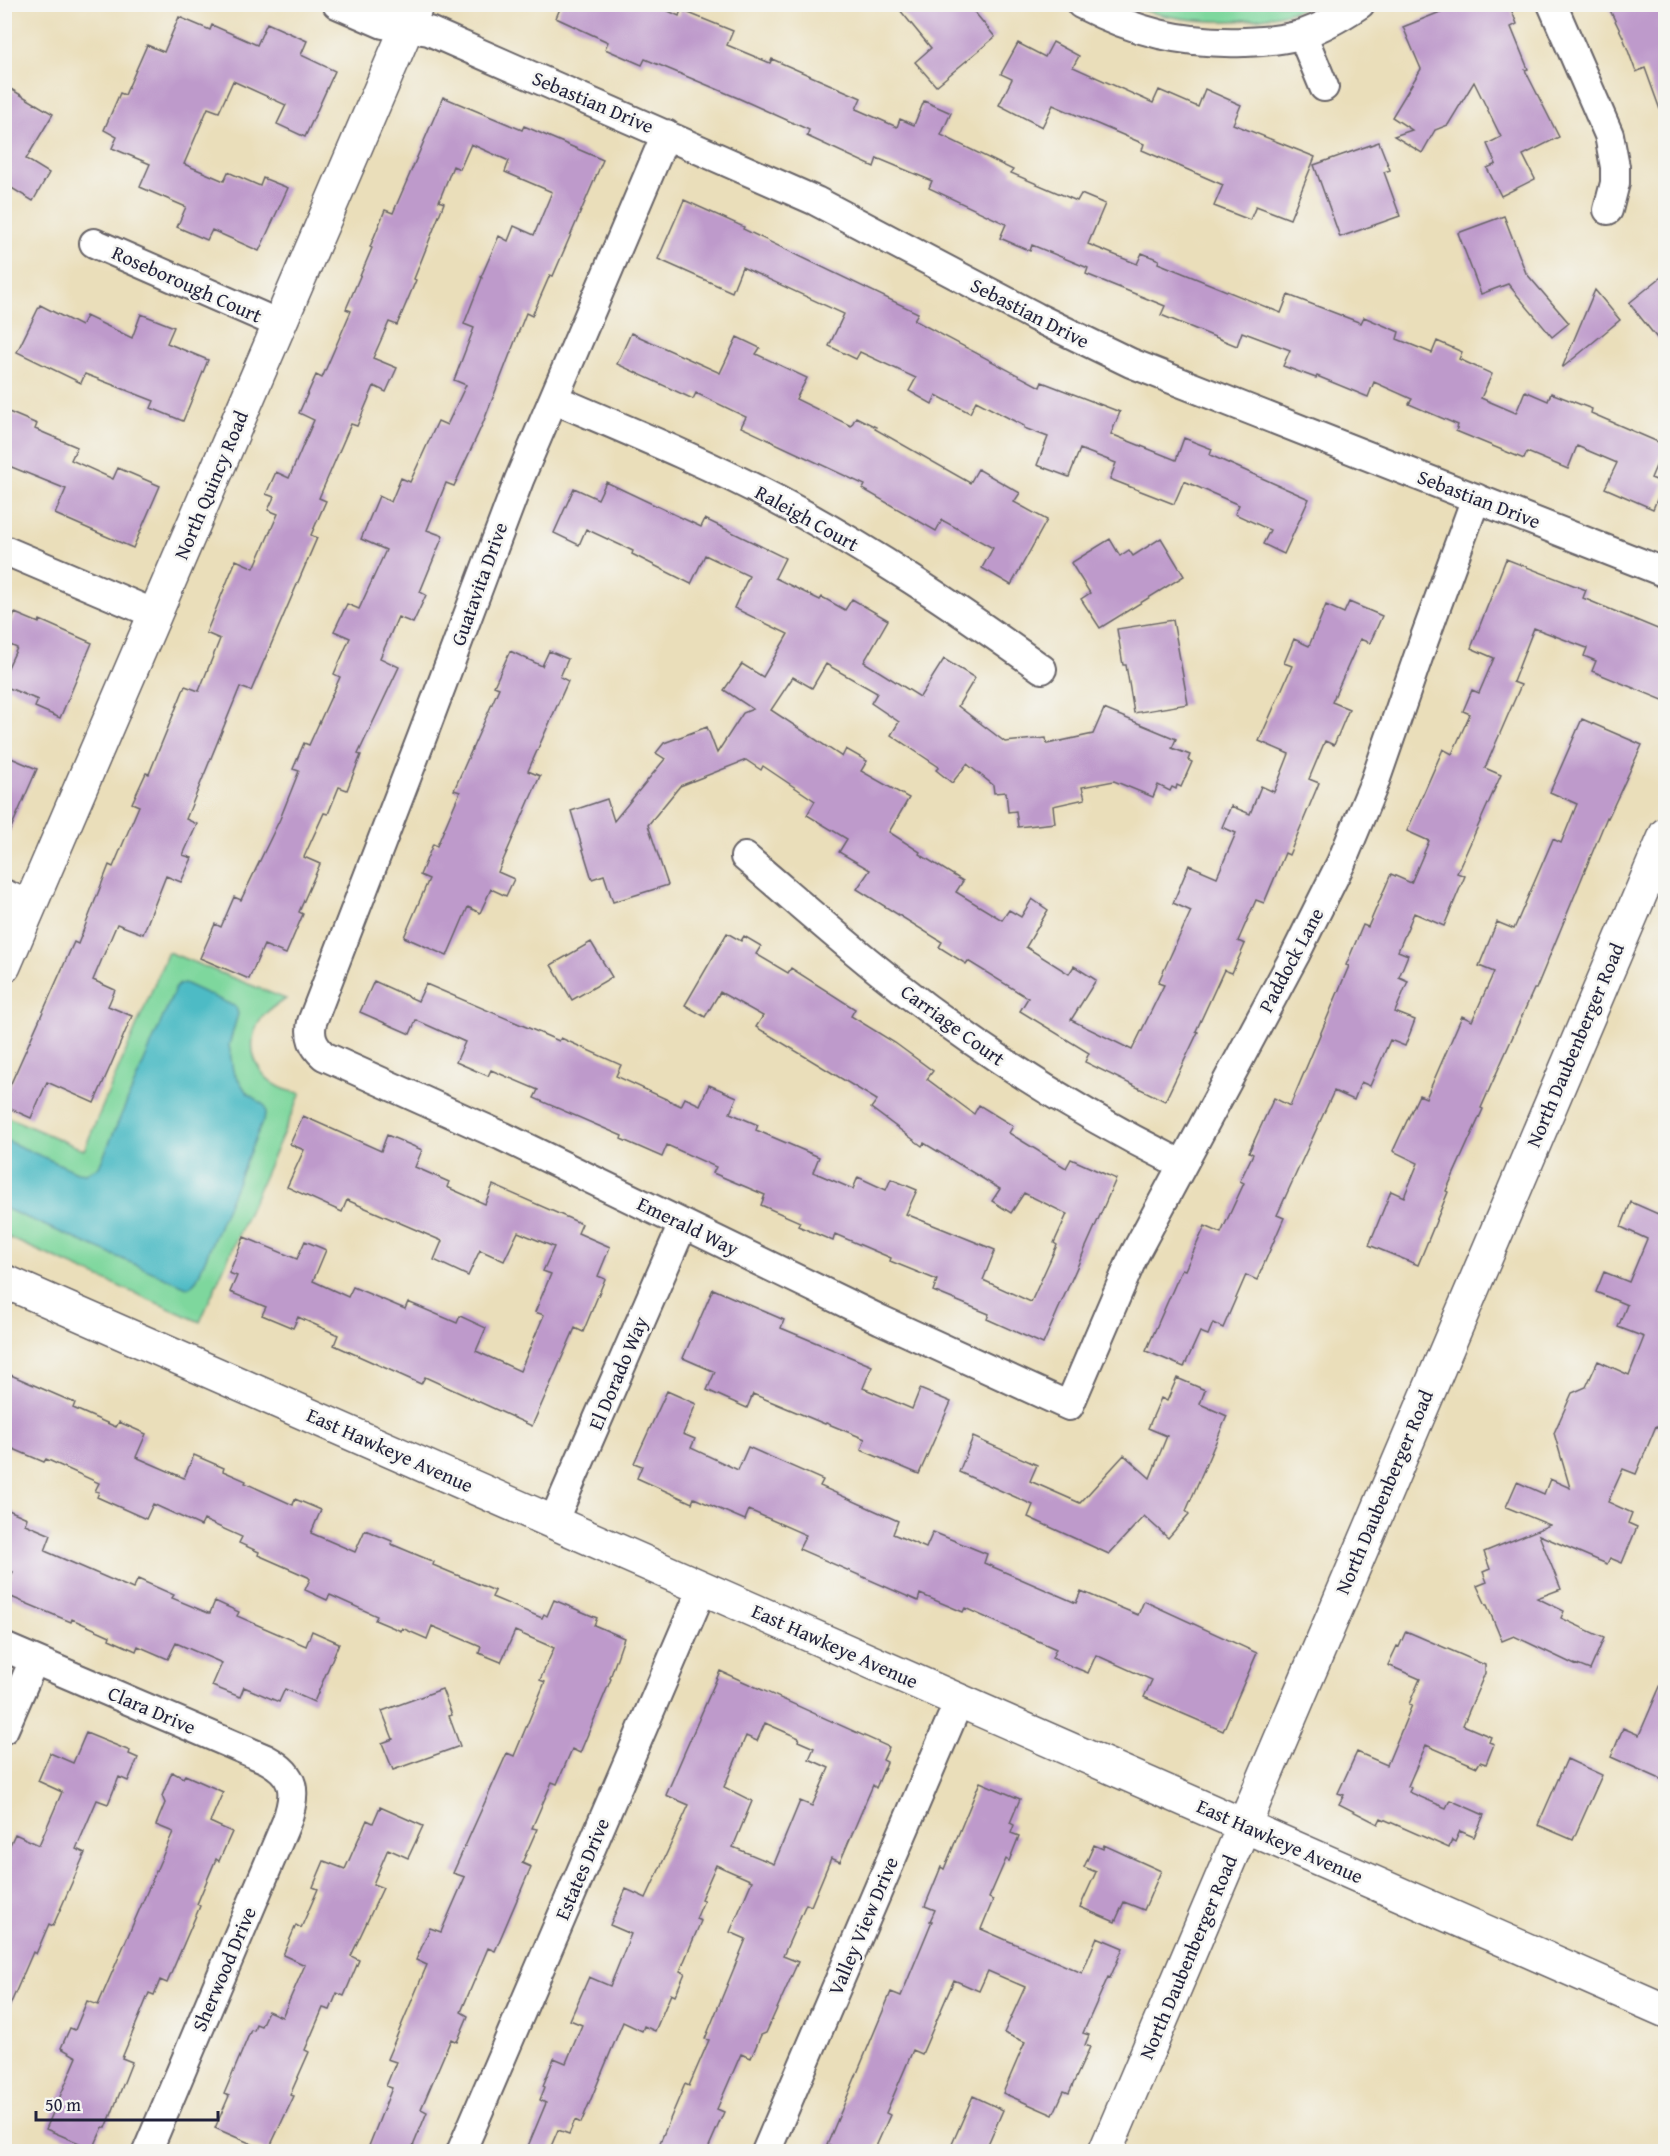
<svg xmlns="http://www.w3.org/2000/svg" width="1670" height="2156" font-family="'Gentium Book Plus',serif">
	<rect width="100%" height="100%" fill="#f6f6f2"/>
	<filter id="ink" filterUnits="userSpaceOnUse"><feTurbulence type="fractalNoise" baseFrequency=".0167" numOctaves="2"/><feDisplacementMap in="SourceGraphic" scale="12" xChannelSelector="R" yChannelSelector="G"/><feConvolveMatrix kernelMatrix="1 2 1 2 8 2 1 2 1" color-interpolation-filters="sRGB"/></filter>
	<filter id="wash" filterUnits="userSpaceOnUse"><feTurbulence type="fractalNoise" baseFrequency=".008" numOctaves="4" result="noise"/><feDisplacementMap in="SourceGraphic" scale="24" xChannelSelector="R" yChannelSelector="G"/><feGaussianBlur stdDeviation="1.35" result="paint"/><feColorMatrix in="noise" values="0 0 0 0 0 0 0 0 0 0 0 0 0 0 0 0 0 1.4 0 .05"/><feComposite in="paint" operator="in"/></filter>
	<g filter="url(#wash)">
		<rect width="100%" height="100%" fill="#eadeba"/>
		<path fill="#7ed79d" stroke="#507c6c" stroke-width="1.5" d="M1125 5 1313 4V5C1251 27 1188 26 1125 5Z
			M168 952 286 999C279 1003 272 1007 266 1013 236 1045 260 1090 301 1093L200 1322 5 1236V1116L84 1150Z"/>
		<path fill="#4dbbc5" stroke="#386e80" stroke-width="1.5" d="M184 983 236 1007 238 1014 229 1045 233 1071 247 1093 265 1106 266 1113 197 1279 191 1286 187 1287 4 1208 5 1140 77 1172 86 1173 99 1167 175 989 180 984Z"/>
		<g id="blocks">
			<path fill="#be9acb" fill-rule="evenodd" d="M562 4H653L679 16 681 10 733 31 727 45 770 63 772 59 861 98 856 109 897 127 900 119 914 125 924 101 951 113 941 135 1013 170 1011 173 1077 201 1081 194 1105 204 1088 244 1137 264 1142 253 1159 260 1158 263 1281 313 1288 295 1361 323 1364 317 1399 332 1397 339 1432 353 1437 341 1462 352 1459 359 1492 374 1481 398 1516 413 1525 391 1548 401 1551 393 1592 409 1591 413 1665 445 1651 478 1664 483 1653 509 1605 488 1617 463 1577 446 1568 469 1527 452 1524 459 1456 431 1458 425 1409 404 1412 399 1374 382 1368 397 1317 376 1316 378 1283 366 1290 350 1242 332 1237 346 1161 315 1165 306 1086 274 1088 268 1032 245 1030 251 1000 238 1006 224 929 188 932 181 877 158 874 167 807 136 809 130 738 98 645 59 642 65 605 49 608 42 556 18Z
				M895 4H968L995 37 936 86 915 62 931 48Z
				M1460 4H1509L1517 24 1511 27 1528 69 1525 70 1559 137 1523 155 1535 179 1501 196 1487 168 1496 164 1487 144 1501 137 1474 82 1448 125 1435 130 1422 153 1394 136 1412 130 1392 117 1421 69 1403 27Z
				M1607 4H1665V117L1663 118 1645 68 1636 72 1623 37Z
				M179 17 210 30 212 25 257 45 267 23 307 41 301 55 335 71 305 137 277 124 286 105 233 81 219 112 208 108 184 164 224 181 228 172 260 186 263 178 288 188 259 251 212 230 207 240 177 227 186 207 140 187 150 164 112 148 117 137 104 130 120 93 125 95 147 45 164 52Z
				M1053 42 1079 56 1073 67 1153 103 1159 90 1198 107 1205 89 1241 105 1233 124 1315 157 1290 219 1256 206 1250 220 1214 206 1223 185 1142 150 1144 144 1053 105 1042 127 999 105 1012 79 1001 74 1018 43 1045 57Z
				M4 85 53 114 26 159 49 173 33 201 10 187 4 196Z
				M443 97 522 130 524 126 603 160 553 276 550 275 532 316 526 313 483 423 454 486 446 483 427 530 443 536 420 592 426 595 413 623 398 617 380 658 399 667 358 754 361 755 347 790 339 787 328 814 324 813 304 857 320 864 299 912 303 914 286 954 264 945 249 979 200 958 215 924 221 927 234 897 241 900 280 819 299 771 293 769 304 743 309 745 340 677 334 674 350 638 334 631 347 604 359 609 386 550 361 539 379 496 391 502 401 478 410 482 438 421 447 425 466 385 454 380 474 328 464 324 482 278 481 277 499 236 508 241 514 226 534 235 552 192 505 172 509 161 471 144 460 169 453 166 439 201 444 203 414 279 416 280 397 325 389 322 373 358 397 368 386 392 374 386 357 426 351 424 319 498 326 501 311 535 317 538 251 691 240 687 186 819 197 824 183 855 192 858 181 882 166 876 143 934 117 924 93 980 115 990 108 1006 132 1016 110 1067 94 1103 47 1082 31 1118 4 1106V1099L74 942 78 944 109 865 113 867 139 806 132 803 146 773 149 774 185 686 199 691 220 639 206 633 236 560 254 568 278 514 268 510 274 497 266 494 276 472 289 478 314 420 299 413 316 375 322 378 351 311 346 309 372 248 370 247 385 210 393 213Z
				M1379 142 1390 170 1384 172 1400 216 1340 237 1314 165Z
				M684 200 744 227 743 229 918 313 914 320 1040 387 1042 382 1120 412 1111 434 1176 460 1184 438 1212 449 1210 455 1309 499 1284 554 1263 544 1270 530 1235 514 1239 505 1184 481 1174 504 1110 479 1116 463 1080 449 1069 477 1037 465 1048 437 1024 428V426L976 401 970 413 936 395 932 404 909 391 916 378 860 352 856 359 829 346 844 314 742 267 732 292 658 259Z
				M1504 216 1526 273 1569 323 1552 337 1508 284 1481 294 1458 233Z
				M1665 274V348L1629 303Z
				M1595 290 1620 320 1562 368Z
				M40 305 81 326 86 316 132 338 141 314 174 327 167 343 208 360 183 421 151 408 154 401 85 374 81 383 17 352Z
				M631 333 720 373 737 337 760 348 756 354 807 378 796 399 851 426 856 417 876 427 875 429 970 483 978 469 1020 493 1014 502 1047 520 1011 585 982 568 993 548 942 520 936 531 863 489 865 485 741 427 746 417 696 393 693 399 617 364Z
				M4 410 37 424 35 429 77 447 71 460 113 479 118 468 160 486 133 548 55 514 66 489 4 464Z
				M606 482 701 527 705 519 785 558 775 578 820 600 822 597 845 610 852 599 888 620 864 662 920 697 944 659 975 678 958 706 1005 742 1046 738 1047 744 1093 734 1104 709 1176 739 1172 748 1190 755 1188 760 1192 762 1181 787 1177 785 1176 789 1172 787 1170 791 1158 785 1153 797 1114 781 1082 787 1085 799 1053 806 1055 823 1018 827 1016 811 1008 812 1006 792 994 793 993 785 967 764 952 783 936 770 939 767 891 735 899 722 871 703 877 693 826 664 812 688 793 677 771 710 842 757 846 749 867 761 861 771 909 798 889 832 920 852 919 854 963 881 956 892 1002 920 1009 910 1021 917 1032 899 1048 910 1026 947 1069 974 1074 966 1096 980 1071 1020 1132 1050 1164 985 1158 983 1191 911 1173 903 1189 865 1217 877 1236 833 1222 827 1231 806 1250 814 1261 786 1274 792 1289 754 1259 741 1292 666 1284 663 1294 639 1309 646 1326 605 1344 613 1349 602 1382 616 1370 643 1360 639 1332 702 1349 709 1334 745 1325 741 1309 779 1319 783 1289 855 1285 853 1264 903 1256 900 1238 941 1245 944 1232 973 1224 970 1196 1031 1198 1032 1165 1101 1085 1062 1089 1053 1020 1011 1028 998 968 961 966 964 939 947 942 942 857 889 870 870 839 852 847 839 807 815 815 801 763 766 761 770 746 760 680 786 648 825 668 885 613 902 604 875 592 879 571 811 607 799 614 821 665 759 656 753 664 743 707 727 717 753 743 713 753 709 724 690 742 664 763 677 788 634 734 608 749 576 705 555 691 584 632 554 633 551 586 529 579 545 554 533 574 488 598 499Z
				M1161 538 1184 576 1100 628 1081 599 1090 593 1071 563 1110 539 1120 556 1129 550 1133 556Z
				M1506 559 1586 590 1583 598 1665 632V701L1592 671 1596 661 1584 656 1587 648 1534 628 1513 682 1521 685 1485 768 1501 775 1457 873 1465 876 1444 926 1414 913 1398 951 1408 955 1399 977 1408 981 1395 1012 1415 1020 1405 1046 1390 1040 1370 1086 1361 1082 1354 1100 1334 1091 1277 1215 1284 1218 1257 1280 1246 1275 1223 1328 1213 1323 1208 1335 1200 1332 1184 1367 1146 1351 1182 1269 1185 1270 1205 1226 1221 1233 1244 1183 1240 1181 1253 1154 1249 1152 1274 1098 1290 1106 1349 966 1346 965 1363 925 1368 927 1391 874 1411 883 1429 841 1407 831 1443 749 1452 754 1470 714 1463 711 1472 690 1479 693 1494 658 1471 648Z
				M15 613 39 623 40 620 92 643 60 718 35 707 38 700 4 686V676L17 648 4 642V638Z
				M1173 620 1188 704 1134 713 1126 665H1123L1117 629Z
				M510 651 542 666 549 651 568 659 560 677 568 681 528 771 540 776 498 872 514 879 506 896 491 889 480 913 468 907 447 956 404 937 429 879 420 875 433 844 437 846 460 792 454 790 499 688 494 686Z
				M1582 719 1642 745 1608 818 1607 817 1536 989H1534L1481 1108 1483 1109 1446 1191 1448 1192 1418 1265 1369 1245 1391 1191 1404 1197 1418 1163 1393 1151 1419 1095 1426 1098 1462 1016 1472 1021 1494 972 1479 966 1497 922 1514 929 1553 839 1561 843 1577 804 1550 792Z
				M4 755 37 769 4 844Z
				M727 933 741 941 744 936 761 946 756 954 788 973 791 968 855 1009 851 1016 895 1043 933 1071 927 1079 974 1114 979 1105 1013 1126 1009 1133 1066 1168 1071 1159 1116 1179 1043 1344 987 1319 989 1314 933 1291 937 1280 890 1261 891 1258 835 1234 833 1241 798 1226 800 1222 761 1205 765 1195 713 1173 716 1167 667 1145 662 1157 621 1139 622 1136 534 1098 538 1090 491 1070 488 1076 456 1062 465 1042 416 1020 410 1034 360 1012 374 981 418 1001 426 984 559 1041 561 1038 621 1065 616 1076 681 1106 685 1098 700 1105 709 1085 737 1097 730 1113 758 1125 756 1130 819 1157 813 1172 853 1189 858 1177 886 1190 891 1179 917 1190 906 1214 995 1250 983 1280 1031 1302 1057 1245 1054 1243 1067 1214 1024 1193 1011 1213 992 1201 1000 1189 924 1143 922 1146 871 1108 877 1100 756 1027 763 1016 720 992 705 1017 685 1005Z
				M591 942 612 977 572 1000 551 965Z
				M303 1116 381 1151 387 1135 422 1150 415 1167 449 1182 447 1187 485 1204 493 1185 582 1224 578 1233 610 1247 598 1276 605 1279 583 1332 575 1328 532 1426 425 1377 421 1384 334 1345 338 1335 298 1317 293 1328 262 1315 266 1307 230 1292 237 1276 229 1273 244 1237 297 1259 305 1241 326 1250 313 1281 348 1297 353 1287 405 1309 408 1302 457 1323 460 1316 486 1328 476 1351 520 1371 544 1315 535 1312 551 1274 543 1271 554 1247 518 1232 504 1261 480 1250 468 1276 434 1260 442 1241 347 1200 342 1212 287 1187 304 1150 290 1144Z
				M1665 1196V1430L1656 1426 1636 1474 1623 1469 1608 1502 1632 1513 1628 1523 1637 1527 1622 1563 1610 1558 1607 1564 1539 1535 1561 1589 1537 1598 1564 1611 1561 1618 1604 1638 1590 1670 1575 1664V1665L1514 1636 1502 1641 1487 1605H1486L1477 1586 1487 1582 1483 1572 1490 1569 1484 1552 1550 1525 1506 1507 1517 1482 1544 1494 1550 1479 1570 1488 1554 1433 1572 1393 1586 1387 1598 1361 1629 1375 1644 1337 1618 1327 1627 1305 1596 1292 1604 1272 1629 1282 1647 1239 1621 1227 1631 1202 1658 1214Z
				M713 1289 784 1320 781 1328 872 1366 863 1388 912 1409 920 1389 951 1402 919 1474 861 1450 865 1439 826 1423 825 1424 753 1394 747 1408 707 1390 715 1372 683 1358Z
				M4 1372 75 1403 73 1408 116 1427 119 1422 146 1434 136 1457 184 1478 194 1455 224 1468 223 1471 246 1481 245 1483 293 1505 295 1499 321 1510 311 1533 355 1552 365 1530 392 1541 391 1544 434 1562 433 1565 495 1591 492 1597 542 1618 544 1614 547 1616 554 1600 597 1618 594 1625 624 1638 610 1678 611 1679 580 1753 572 1749 557 1784 552 1782 532 1828 537 1829 522 1863 531 1867 495 1951 488 1948 461 2012 468 2016 457 2042 451 2039 421 2109 427 2112 411 2151H367L392 2088 386 2086 396 2062 387 2059 427 1965 416 1960 430 1928 441 1932 465 1877 453 1873 507 1753 514 1756 545 1682 540 1680 554 1648 515 1631 501 1662 479 1653 481 1647 432 1626 427 1639 402 1628 401 1631 375 1620 377 1616 330 1595 327 1600 305 1590 310 1579 308 1577 258 1555 259 1552 239 1543 242 1537 204 1520 201 1526 153 1504 146 1519 97 1497 99 1492 95 1491 99 1483 46 1459 44 1462 4 1445Z
				M1177 1378 1205 1390 1200 1404 1227 1416 1186 1511 1189 1514 1168 1538 1144 1516 1109 1554 1028 1517 1033 1505 959 1472 973 1437 1037 1465 1030 1481 1080 1503 1124 1455 1150 1478 1167 1436 1148 1428 1161 1398 1167 1401Z
				M667 1391 696 1404 683 1434 695 1439 691 1448 738 1470 748 1447 823 1480 820 1486 898 1521 893 1534 926 1548 933 1532 987 1554 984 1563 1076 1603 1081 1591 1138 1615 1144 1601 1257 1653 1223 1731 1144 1697 1152 1680 1096 1655 1088 1673 1052 1658 1056 1649 965 1608 963 1612 920 1594 918 1601 799 1549 806 1535 749 1510 745 1520 694 1498 692 1503 637 1478 642 1466 634 1463Z
				M4 1508 27 1518 25 1524 51 1535 45 1551 133 1589 138 1579 174 1595 172 1598 208 1613H210L215 1601 239 1612 237 1616 306 1646 312 1631 339 1643 314 1702 285 1689 279 1702 244 1687 240 1697 212 1686 222 1663 176 1643 168 1659 138 1646 136 1651 109 1639 110 1636 72 1619 71 1622 4 1594 13 1572 6 1569 4 1572Z
				M1406 1631 1485 1665V1673L1463 1725 1491 1737 1489 1742 1494 1744 1486 1764 1480 1762 1477 1767 1426 1745 1408 1786 1411 1788 1409 1792 1446 1808 1450 1800 1484 1815 1474 1837 1460 1831 1455 1842 1452 1840 1449 1848 1381 1818 1378 1824 1339 1804 1344 1795 1338 1793 1357 1752 1387 1765 1412 1705 1409 1704 1420 1679 1388 1665 1397 1646 1399 1647Z
				M720 1671 889 1747 883 1760 887 1762 876 1788 873 1785 840 1862 831 1858 811 1906 806 1904 783 1956 798 1962 766 2033 761 2035 751 2058 741 2054 717 2109 724 2112 707 2151H674L659 2145 685 2084 689 2086 709 2040 705 2039 746 1939 730 1932 752 1881 716 1865 701 1899 704 1900 696 1919 701 1921 680 1971 685 1973 675 1996 671 1994 655 2031 644 2026 642 2031 623 2022 581 2123 575 2120 569 2134 558 2130 549 2151H526L546 2103 540 2100 545 2087 543 2086 554 2058 566 2063 582 2025 570 2020 589 1977 610 1986 631 1934 610 1925 626 1889 646 1898 689 1805 666 1795ZM765 1723 799 1738 798 1741 814 1748 809 1759 829 1768 812 1806 800 1801 774 1864 733 1847 752 1801 724 1787 746 1736 757 1741Z
				M1665 1675V1781L1611 1757 1623 1728 1639 1735Z
				M442 1689 452 1715 449 1716 460 1746 393 1770 382 1743 393 1739 382 1711Z
				M86 1733 130 1751 129 1754 138 1758 128 1781 119 1777 108 1804 97 1800 76 1849 85 1853 53 1926 49 1924 36 1954 33 1952 4 2019V1858L15 1834 39 1845 62 1792 38 1781 50 1753 73 1763Z
				M1567 1759 1602 1775 1573 1840 1538 1825Z
				M172 1772 183 1778 185 1775 223 1792 210 1822 232 1832 219 1861 216 1859 197 1904 200 1906 167 1983 160 1980 154 1995 149 1993 122 2058 132 2062 106 2128 103 2127 93 2149 46 2129 77 2057 61 2048 70 2028 75 2030 87 2001 98 2005 173 1832 156 1825 165 1803 162 1796Z
				M980 1782 1020 1799 1010 1823 1014 1825 1011 1833 1019 1836 1009 1861 1006 1859 989 1898 993 1900 981 1929 1082 1973 1097 1937 1123 1948 1110 1978 1108 1977 1083 2033 1089 2035 1085 2045 1090 2047 1069 2093 1064 2091 1053 2115 1003 2093 1025 2042 1004 2033 1025 1987 988 1971 979 1991 954 1980 922 2054 913 2050 886 2113 890 2115 874 2151H843L827 2145 891 1992 901 1996 932 1921H930L935 1910 925 1906 941 1867 944 1869Z
				M380 1807 423 1826 408 1858 388 1849 373 1884 383 1888 351 1956 359 1960 344 1996 337 1993 330 2010 323 2008 305 2050 309 2052 290 2095 294 2096 268 2151 215 2128 229 2096 224 2094 251 2030 254 2031 256 2024 261 2026 268 2011 282 2017 305 1965 283 1955 296 1925 301 1928 318 1889 313 1887 324 1861 345 1869 367 1820 373 1823Z
				M1094 1845 1103 1849 1104 1845 1161 1871 1144 1910 1124 1902 1115 1922 1080 1907 1096 1872 1084 1867Z
				M973 2096 1003 2110 985 2151H949Z"/>
		</g>
	</g>
	<g filter="url(#ink)">
		<use href="#blocks" fill-opacity="0" stroke="#686467" stroke-width="1.5"/>
		<g fill="none" stroke-linecap="round" stroke-linejoin="round">
			<defs>
				<path id="minor" d="M337 4 383 24 429 31 816 201 1036 317 1131 363 1666 573
					M1081 4C1135 32 1183 44 1244 42 1263 41 1284 40 1303 34 1323 27 1342 16 1360 4
					M1552 4 1609 135 1615 167V183L1608 210
					M1302 34 1324 87
					M666 134 519 480 422 737 312 1022C309 1037 313 1046 324 1056L502 1136 881 1320 1069 1406 1133 1257 1295 955 1341 863 1374 784 1424 640 1476 498
					M94 243 279 324
					M554 399C629 431 705 462 777 500 870 549 957 608 1042 669
					M4 550 155 614
					M745 857C792 897 838 938 887 977 978 1050 1077 1112 1181 1164
					M4 894 30 905
					M553 1522 683 1224
					M4 1647 266 1759C296 1775 297 1792 286 1823L147 2152
					M4 1729 34 1660
					M461 2152 703 1587
					M766 2152 959 1701"/>
				<path id="tertiary" d="M4 966 417 4
					M4 1281 1666 2011
					M1105 2152 1666 834"/>
			</defs>
			<use href="#minor" stroke="#686467" stroke-width="32"/>
			<use href="#tertiary" stroke="#686467" stroke-width="36"/>
			<use href="#minor" stroke="#fff" stroke-width="28"/>
			<use href="#tertiary" stroke="#fff" stroke-width="33"/>
		</g>
	</g>
	<g text-anchor="middle" stroke-width="5" stroke-linejoin="round" paint-order="stroke">
		<g font-size="20" fill="#22223b" stroke="#f6f6f2">
			<text transform="translate(593 102) rotate(23)" y="7">Sebastian Drive</text>
			<text transform="translate(187 284) rotate(24)" y="7">Roseborough Court</text>
			<text transform="translate(1030 313) rotate(27)" y="7">Sebastian Drive</text>
			<text transform="translate(211 485) rotate(-67)" y="7">North Quincy Road</text>
			<text transform="translate(1479 499) rotate(21)" y="7">Sebastian Drive</text>
			<text transform="translate(807 518) rotate(29)" y="7">Raleigh Court</text>
			<text transform="translate(479 584) rotate(-70)" y="7">Guatavita Drive</text>
			<text transform="translate(1291 960) rotate(-62)" y="7">Paddock Lane</text>
			<text transform="translate(953 1025) rotate(36)" y="7">Carriage Court</text>
			<text transform="translate(1575 1045) rotate(-67)" y="7">North Daubenberger Road</text>
			<text transform="translate(688 1226) rotate(26)" y="7">Emerald Way</text>
			<text transform="translate(618 1373) rotate(-67)" y="7">El Dorado Way</text>
			<text transform="translate(390 1450) rotate(24)" y="7">East Hawkeye Avenue</text>
			<text transform="translate(1384 1492) rotate(-67)" y="7">North Daubenberger Road</text>
			<text transform="translate(835 1646) rotate(24)" y="7">East Hawkeye Avenue</text>
			<text transform="translate(152 1710) rotate(23)" y="7">Clara Drive</text>
			<text transform="translate(1280 1841) rotate(24)" y="7">East Hawkeye Avenue</text>
			<text transform="translate(582 1869) rotate(-67)" y="7">Estates Drive</text>
			<text transform="translate(863 1926) rotate(-67)" y="7">Valley View Drive</text>
			<text transform="translate(1188 1957) rotate(-67)" y="7">North Daubenberger Road</text>
			<text transform="translate(224 1969) rotate(-67)" y="7">Sherwood Drive</text>
		</g>
	</g>
	<rect width="1670" height="2156" fill="none" stroke="#f6f6f2" stroke-width="24"/>
	<path d="M36 2111v9h182v-9" fill="none" stroke="#22223b" stroke-width="3"/>
	<text x="45" y="2111" font-size="18" fill="#22223b" stroke="#f6f6f2" stroke-width="4.5" paint-order="stroke">50 m</text>
</svg>
